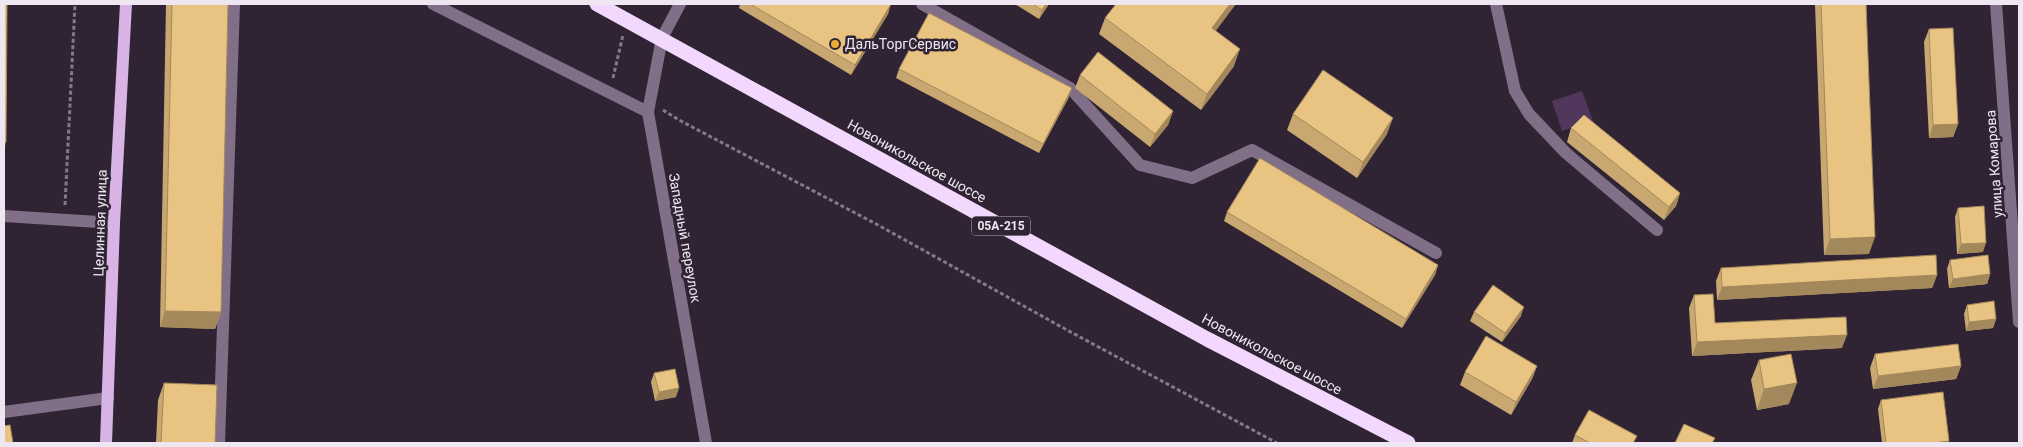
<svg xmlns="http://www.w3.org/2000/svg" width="2023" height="447" font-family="Roboto,sans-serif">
	<rect width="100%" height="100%" fill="#302434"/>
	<path fill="#51375b" d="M1582 91 1593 121 1562 131 1552 101Z"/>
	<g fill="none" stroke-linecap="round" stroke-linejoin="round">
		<path stroke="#837987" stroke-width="3" stroke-dasharray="4 2.5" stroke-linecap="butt" d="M613 78 623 35
			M663 110 679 120 878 225 1067 330 1277 443
			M65 205 75 4"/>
		<path stroke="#806f87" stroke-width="12" d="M433 4 648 112
			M680 4 662 38 648 112 706 443
			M922 4 1070 88 1140 165 1192 178 1252 150 1436 253
			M1496 4 1515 91 1529 114 1566 153 1657 230
			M1996 4 2019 322
			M4 216 114 223
			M4 412 108 398
			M219 443 234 4"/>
		<path stroke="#d8b4e6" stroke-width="12" d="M106 443 114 223 126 4"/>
		<path stroke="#f2d8fc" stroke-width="15" d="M597 4 1207 339 1408 443"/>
	</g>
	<path fill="#c8a870" d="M166 4H228L221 312 215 329 160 327Z
		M740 4H890L888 14 851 75 739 8Z
		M1015 4H1049L1039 19Z
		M1815 4H1866L1869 254 1824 255Z
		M1105 18 1216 31 1234 66 1201 110 1099 34Z
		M1929 29 1958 124 1953 137 1929 138 1924 42Z
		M899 69 1069 97 1039 153 896 78Z
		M1080 75 1173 111 1168 125 1150 147 1075 88Z
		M1293 114 1387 134 1357 178 1287 130Z
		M1571 128 1680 193 1676 206 1664 220 1567 142Z
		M1958 208 1983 252 1957 254 1955 217Z
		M1227 212 1438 265 1435 275 1402 328 1224 221Z
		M1950 260 1990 274 1987 284 1949 288 1947 269Z
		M1721 268 1937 275 1932 288 1717 300 1716 281Z
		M1694 295 1715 323 1842 348 1692 356 1689 308Z
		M1967 305 1996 319 1993 328 1966 331 1964 314Z
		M1474 312 1521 316 1502 342 1470 321Z
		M1875 354 1961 366 1956 379 1873 389 1870 368Z
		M1759 360 1789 404 1757 410 1751 380Z
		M1537 366 1532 379 1511 415 1460 385 1465 372Z
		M654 373 676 397 655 401 651 382Z
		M164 383 215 443H156L158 400Z
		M1881 400 1948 443H1882L1878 409Z
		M1575 435 1634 443H1572Z"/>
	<path fill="#a3885b" d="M891 4 888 14 851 75 855 65Z
		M1046 4H1049L1039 19 1042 10Z
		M1230 4H1236L1206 44 1212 28Z
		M1240 49 1234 66 1201 110 1207 94Z
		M1072 88 1069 97 1039 153 1043 144Z
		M1173 111 1168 125 1150 147 1155 134Z
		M1393 118 1387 134 1357 178 1363 162Z
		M1958 124 1953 137 1929 138 1933 125Z
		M4 142H6L4 150Z
		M1680 193 1676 206 1664 220 1669 207Z
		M1875 237 1869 254 1824 255 1830 239Z
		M1986 243 1983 252 1957 254 1961 244Z
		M1438 265 1435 275 1402 328 1406 319Z
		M1990 274 1987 284 1949 288 1953 279Z
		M1937 275 1932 288 1717 300 1722 287Z
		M1524 307 1521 316 1502 342 1505 333Z
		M165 311 221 312 215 329 160 327Z
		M1996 319 1993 328 1966 331 1969 322Z
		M1847 335 1842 348 1692 356 1697 342Z
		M1537 366 1532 379 1511 415 1516 402Z
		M1961 366 1956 379 1873 389 1878 376Z
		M1797 383 1789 404 1757 410 1764 389Z
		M679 388 676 397 655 401 659 392Z
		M1949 441 1948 443H1932Z"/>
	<path fill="#e9c382" stroke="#a3885b" d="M4 4H7L6 142H4Z
		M172 4H228L221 312 165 311Z
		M750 4H891L855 65Z
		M1033 4H1046L1042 10Z
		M1116 4H1230L1212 28 1240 49 1207 94 1105 18Z
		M1821 4H1866L1875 237 1830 239Z
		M929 13 1072 88 1043 144 899 69Z
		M1953 28 1958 124 1933 125 1929 29Z
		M1098 52 1173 111 1155 134 1080 75Z
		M1323 70 1393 118 1363 162 1293 114Z
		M1584 115 1680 193 1669 207 1571 128Z
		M1260 158 1438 265 1406 319 1227 212Z
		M1984 206 1986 243 1961 244 1958 208Z
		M1936 255 1937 275 1722 287 1721 268Z
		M1988 255 1990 274 1953 279 1950 260Z
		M1493 285 1524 307 1505 333 1474 312Z
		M1713 294 1715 323 1846 317 1847 335 1697 342 1694 295Z
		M1994 301 1996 319 1969 322 1967 305Z
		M1486 336 1537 366 1516 402 1465 372Z
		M1958 344 1961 366 1878 376 1875 354Z
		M1791 354 1797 383 1764 389 1759 360Z
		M675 369 679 388 659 392 654 373Z
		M164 383 217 385 215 443H161Z
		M1943 392 1949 441 1932 443H1886L1881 400Z
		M1589 410 1637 436 1633 443H1590L1575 435Z
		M1684 424 1715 438 1712 443H1675Z
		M10 425 13 443H4V426Z"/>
	<circle fill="#e6ac36" stroke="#302434" stroke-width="2" cx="835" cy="44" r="5"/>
	<g text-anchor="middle" stroke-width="5" stroke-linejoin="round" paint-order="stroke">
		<rect fill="#302434" stroke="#b5acb8" stroke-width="1" x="972" y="216.5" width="58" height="19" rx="4"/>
		<g font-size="12" font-weight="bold" fill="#eee7f1">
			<text x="1001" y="230">05А-215</text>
		</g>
		<g font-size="14" fill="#eee7f1" stroke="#302434" text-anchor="start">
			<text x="845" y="49">ДальТоргСервис</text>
		</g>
		<g font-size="14" fill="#eee7f1" stroke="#302434">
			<text transform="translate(917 161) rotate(29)" y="5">Новоникольское шоссе</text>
			<text transform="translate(1994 164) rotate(-94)" y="5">улица Комарова</text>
			<text transform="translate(100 223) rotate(-88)" y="5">Целинная улица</text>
			<text transform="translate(685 238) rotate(80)" y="5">Западный переулок</text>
			<text transform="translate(1272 354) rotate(28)" y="5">Новоникольское шоссе</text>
		</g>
	</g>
	<rect width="2023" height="447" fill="none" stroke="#eee7f1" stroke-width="10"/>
</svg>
